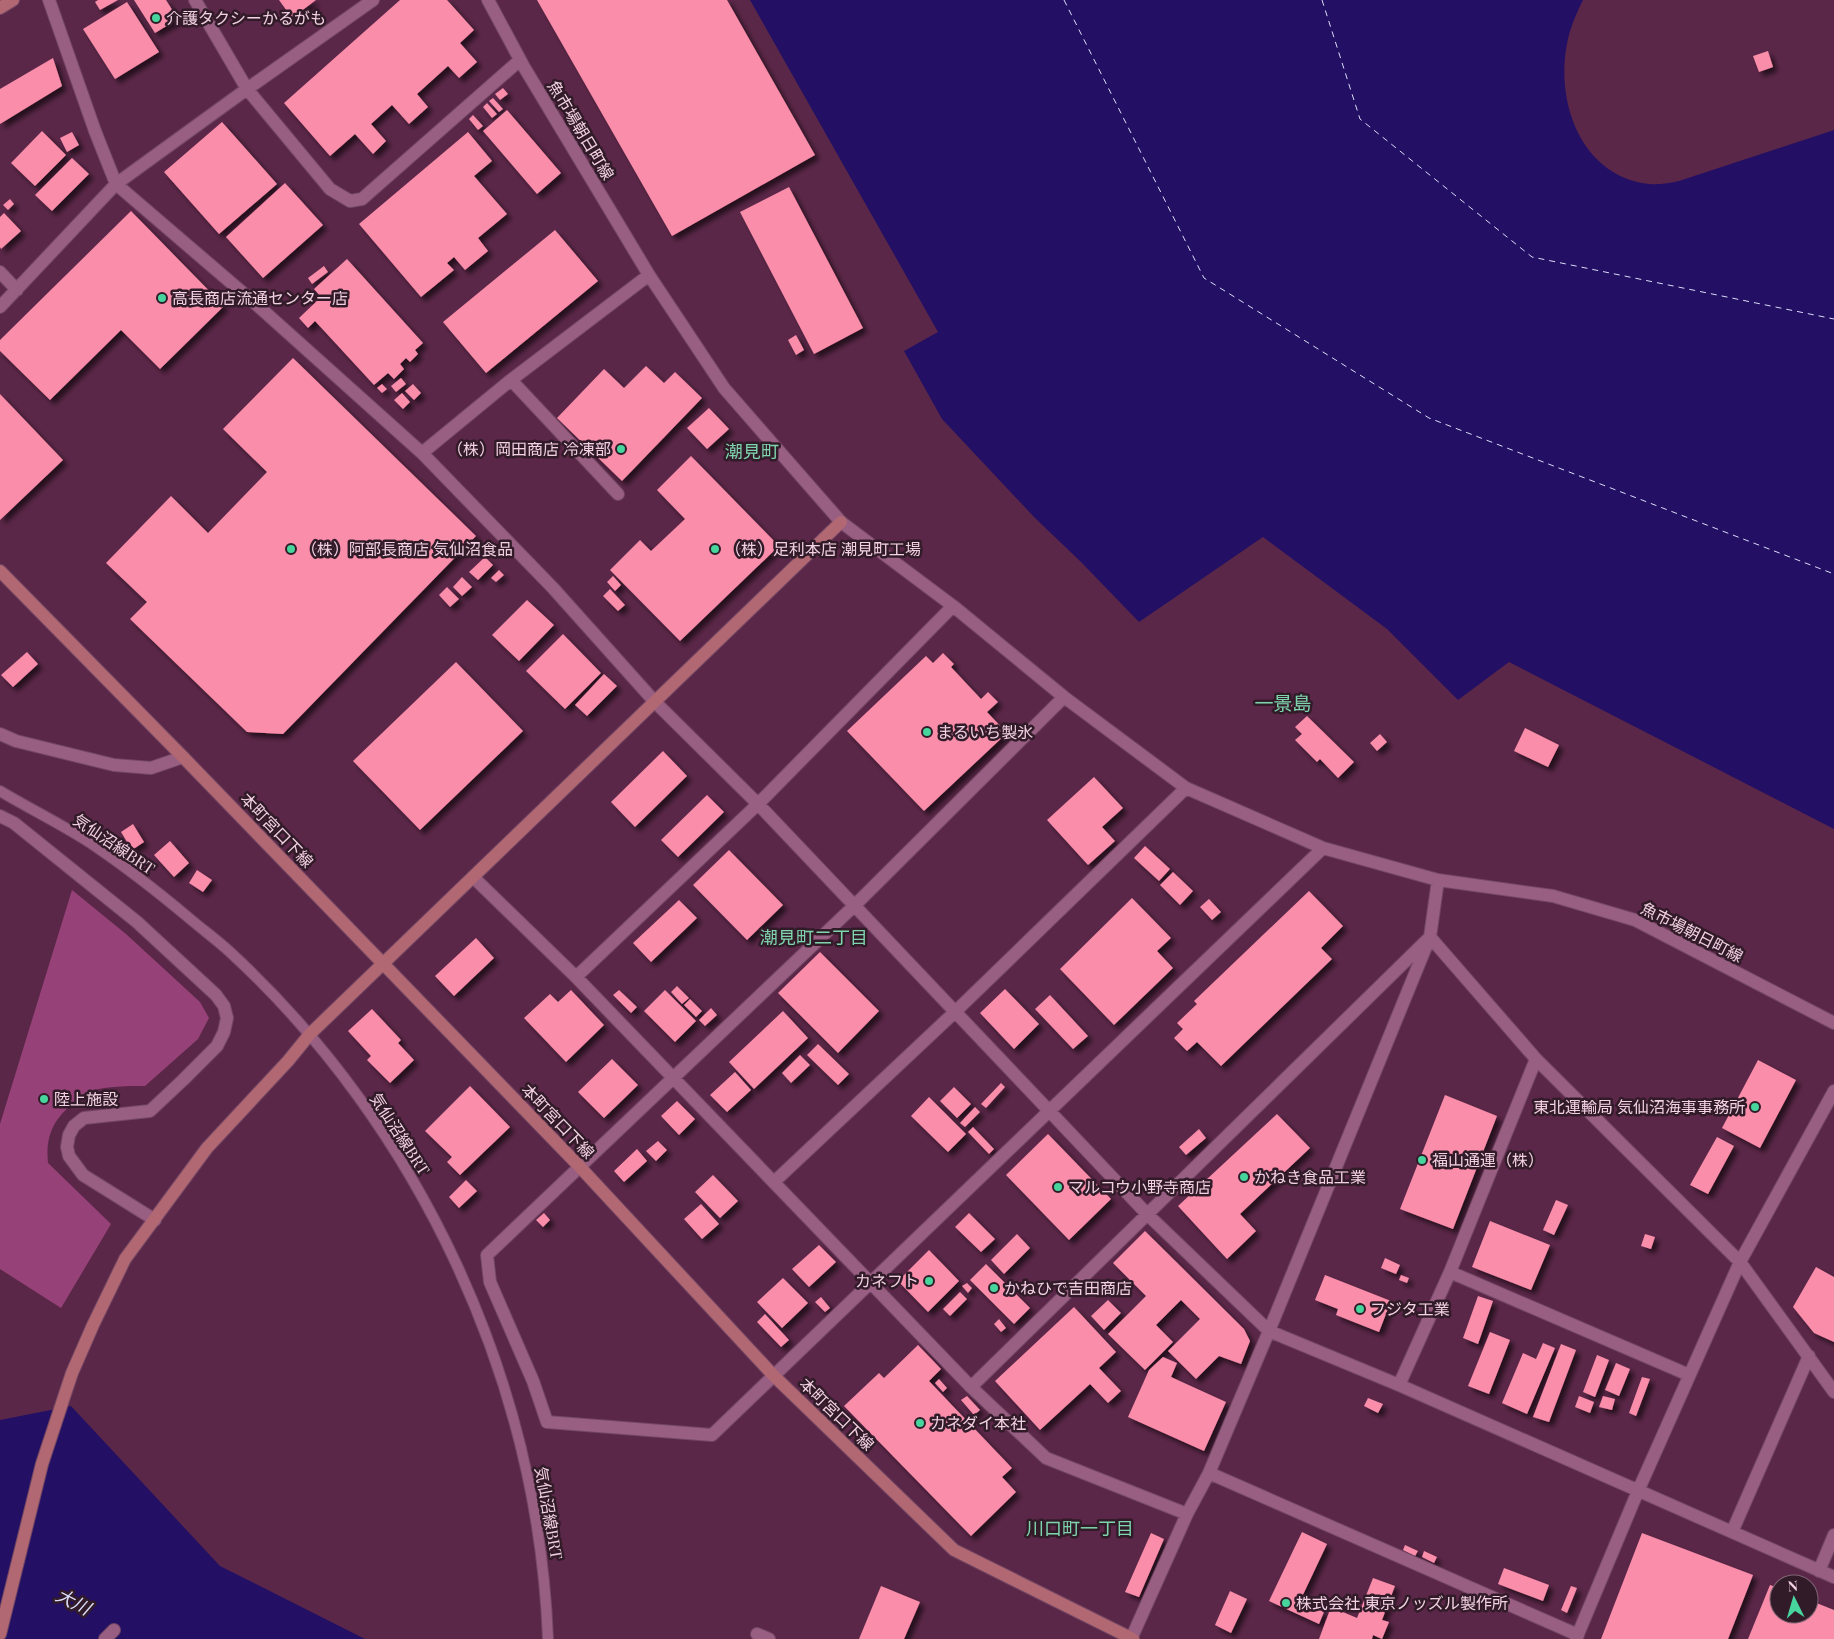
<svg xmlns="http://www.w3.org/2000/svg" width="1834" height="1639" font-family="'Playfair Display','Noto Sans JP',serif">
	<defs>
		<filter id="shadow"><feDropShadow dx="4.5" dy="4.5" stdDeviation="2.5" flood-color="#0009"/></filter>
	</defs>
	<rect width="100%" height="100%" fill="#5b2748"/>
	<path fill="#964278" d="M72 890 126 934 200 1002 209 1018 198 1039 145 1086C128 1086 108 1086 91 1091 86 1092 82 1097 78 1100 55 1116 45 1134 48 1163L111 1224 61 1308 0 1269V1124Z"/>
	<path fill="#231064" d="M750 0H1583C1577 12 1571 26 1568 39 1554 99 1580 176 1649 184 1659 185 1669 183 1679 181L1834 130V829L1509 662 1458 700 1387 629 1263 537 1139 622 1081 562 1035 518 942 419 904 351 938 332Z
		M71 1406 220 1566 365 1639H0V1420Z"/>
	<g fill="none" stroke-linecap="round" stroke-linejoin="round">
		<path stroke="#dadcf9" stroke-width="1" stroke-dasharray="6 5" stroke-linecap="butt" d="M1064 0 1204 278 1429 418 1834 574
			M1322 0 1360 119 1532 257 1834 319"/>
	</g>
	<path fill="#f98daa" filter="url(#shadow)" d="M98 0H118L100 10 95 2Z
		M134 0H166L178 19 155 33Z
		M279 0H316L292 18Z
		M400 0H447L474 30 460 43 477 62 459 78 448 66 417 94 428 107 409 124 392 105 371 124 386 141 373 154 355 134 330 156 284 103Z
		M537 0H727L815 155 672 236Z
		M127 2 159 52 115 79 83 29Z
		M1768 51 1773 67 1759 72 1753 56Z
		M53 58 62 86 0 124V89Z
		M503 88 508 94 500 100 495 94Z
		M493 98 503 109 499 112 489 101Z
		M487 103 497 114 492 118 483 107Z
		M507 110 561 173 537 194 483 131Z
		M473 115 483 126 478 130 469 119Z
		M222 122 277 184 219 234 164 172Z
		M42 131 66 155 35 186 11 163Z
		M72 132 79 145 67 152 60 138Z
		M468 132 492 161 474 176 507 214 478 238 488 251 465 270 454 257 447 263 454 270 421 297 359 224Z
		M72 158 89 174 52 211 35 195Z
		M285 183 323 225 263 278 226 237Z
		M789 187 863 328 814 354 740 212Z
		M10 199 14 204 8 210 3 205Z
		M131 211 224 306 160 369 121 330 50 400 0 351V340Z
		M4 213 21 231 1 249 0 247V217Z
		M555 230 598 281 486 373 443 322Z
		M347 259 423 343 415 350 418 354 410 362 406 358 400 364 404 369 394 379 388 373 374 385 315 321 308 328 299 318 321 297 314 289Z
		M324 266 328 272 312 284 308 278Z
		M796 335 804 350 796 355 788 340Z
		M293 358 476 536 283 734 247 732 130 619 147 602 106 563 171 496 208 533 267 472 223 429Z
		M646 366 664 383 675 372 702 398 622 481 557 418 604 369 624 388Z
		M401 378 406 384 396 392 391 386Z
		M382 384 387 389 382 393 377 388Z
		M413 384 421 393 414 400 405 391Z
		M402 393 410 402 403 409 394 400Z
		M0 394 63 460 0 520Z
		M709 408 729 429 707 449 687 428Z
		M691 456 779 546 680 641 610 570 640 540 651 551 685 519 657 490Z
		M485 557 493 565 478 580 469 572Z
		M499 570 504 575 496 582 491 578Z
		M613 576 621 585 615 591 607 582Z
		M462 577 472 587 462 596 453 587Z
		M447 587 459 599 450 607 439 595Z
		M610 589 625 605 618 611 603 596Z
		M527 600 554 625 519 661 492 635Z
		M563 634 601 673 565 709 526 671Z
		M27 652 38 664 13 687 1 675Z
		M943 653 954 664 951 667 981 699 988 692 998 702 987 712 1007 733 924 811 847 731 926 656 933 663Z
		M456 662 523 731 420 830 353 761Z
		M604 674 617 686 587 716 575 705Z
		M1285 692 1295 703 1290 708 1280 697Z
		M1307 716 1354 762 1338 778 1320 759 1317 762 1295 740 1302 734 1295 727Z
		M1525 728 1559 745 1548 767 1514 751Z
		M1380 734 1387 742 1377 751 1370 743Z
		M663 751 687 776 635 827 611 802Z
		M1094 777 1123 808 1102 827 1115 841 1088 865 1047 820Z
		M707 795 724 812 678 857 661 840Z
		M133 824 144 842 132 850 121 832Z
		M170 841 189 863 174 877 154 855Z
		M1145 846 1170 869 1159 881 1134 858Z
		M729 850 783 905 747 940 693 885Z
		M197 870 212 880 203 892 189 883Z
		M1173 872 1193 891 1180 905 1160 885Z
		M1309 891 1343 926 1321 948 1332 959 1221 1066 1197 1042 1187 1051 1174 1038 1183 1029 1177 1023 1197 1004 1194 1001Z
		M1132 898 1171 938 1157 951 1173 968 1114 1025 1060 969Z
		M1209 899 1221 912 1212 920 1200 907Z
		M679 900 697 918 651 962 633 943Z
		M476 938 494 958 454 996 435 976Z
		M820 952 879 1011 838 1053 778 993Z
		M677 986 689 998 682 1004 671 992Z
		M1005 989 1039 1024 1014 1049 980 1013Z
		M571 990 604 1025 566 1062 524 1018 550 994 558 1002Z
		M619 990 637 1007 631 1013 613 995Z
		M665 990 696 1021 675 1042 644 1011Z
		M1050 995 1088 1036 1073 1049 1035 1009Z
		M690 999 702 1011 696 1017 684 1005Z
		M711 1008 717 1015 705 1026 699 1020Z
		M372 1009 401 1040 398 1043 414 1060 390 1083 367 1060 371 1056 348 1031Z
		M783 1011 808 1038 754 1089 729 1062Z
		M818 1044 849 1074 838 1085 807 1055Z
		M800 1055 810 1065 791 1083 782 1073Z
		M612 1059 638 1085 604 1118 578 1092Z
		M1758 1060 1796 1080 1760 1148 1722 1128Z
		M735 1072 751 1090 727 1112 710 1095Z
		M1001 1083 1005 1087 986 1108 981 1104Z
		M470 1086 510 1127 460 1175 447 1162 452 1157 425 1131Z
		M954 1087 971 1104 957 1118 940 1101Z
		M1445 1095 1497 1116 1453 1229 1400 1209Z
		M929 1097 966 1134 948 1152 911 1116Z
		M677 1101 695 1119 679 1135 661 1116Z
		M975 1107 980 1112 965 1127 960 1123Z
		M1277 1114 1310 1148 1240 1214 1256 1231 1227 1259 1178 1206Z
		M973 1127 994 1149 989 1154 968 1132Z
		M1199 1129 1206 1138 1186 1155 1179 1147Z
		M1048 1134 1111 1199 1069 1240 1006 1175Z
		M1717 1137 1734 1146 1708 1194 1690 1185Z
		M658 1141 667 1150 656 1161 646 1151Z
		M637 1149 647 1161 624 1182 614 1171Z
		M713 1175 738 1201 720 1218 695 1192Z
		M466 1180 477 1191 459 1208 449 1197Z
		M1556 1200 1568 1205 1554 1235 1543 1230Z
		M701 1204 719 1224 702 1239 684 1219Z
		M544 1213 550 1220 543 1227 536 1220Z
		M969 1213 995 1239 981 1252 955 1227Z
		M1490 1221 1550 1245 1531 1290 1472 1267Z
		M1145 1231 1244 1329 1250 1341 1241 1364 1219 1356 1196 1379 1168 1351 1200 1319 1181 1300 1156 1325 1173 1342 1145 1370 1108 1334 1146 1296 1113 1263Z
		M1017 1234 1030 1248 1004 1274 991 1260Z
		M1645 1234 1655 1237 1651 1249 1641 1246Z
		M819 1245 836 1262 809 1287 792 1269Z
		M929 1250 959 1281 928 1312 898 1281Z
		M1385 1258 1400 1265 1396 1274 1381 1268Z
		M986 1264 1030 1308 1014 1324 970 1280Z
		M1816 1267 1834 1277V1342L1814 1333 1793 1307Z
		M1325 1275 1391 1301 1379 1332 1336 1315 1338 1309 1315 1300Z
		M1401 1275 1409 1278 1407 1283 1399 1280Z
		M783 1278 808 1303 782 1328 757 1302Z
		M967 1283 972 1288 968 1293 962 1286Z
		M960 1292 967 1299 950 1316 943 1309Z
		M1478 1296 1493 1301 1478 1344 1463 1338Z
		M821 1297 830 1308 825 1312 815 1302Z
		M1108 1300 1121 1313 1104 1330 1091 1316Z
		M1074 1307 1116 1352 1099 1368 1121 1391 1108 1403 1090 1384 1040 1430 995 1381Z
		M765 1314 789 1340 781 1347 757 1322Z
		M999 1319 1006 1328 1001 1332 994 1324Z
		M1490 1332 1510 1340 1489 1394 1468 1386Z
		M1543 1343 1555 1348 1527 1414 1502 1403 1523 1353 1536 1359Z
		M1561 1344 1576 1350 1549 1422 1533 1417Z
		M918 1345 941 1369 929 1381 1012 1468 1002 1477 1016 1492 971 1536 844 1406 879 1373 884 1378Z
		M1597 1355 1609 1360 1595 1397 1583 1392Z
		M1163 1357 1177 1363 1171 1377 1226 1402 1204 1451 1128 1417 1149 1370Z
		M1616 1363 1630 1369 1619 1396 1605 1390Z
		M1642 1377 1650 1379 1636 1416 1629 1413Z
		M939 1379 947 1388 943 1392 935 1383Z
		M967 1396 980 1410 974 1415 961 1400Z
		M1579 1396 1594 1402 1590 1413 1575 1407Z
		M1603 1396 1615 1399 1612 1410 1599 1407Z
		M1368 1398 1383 1404 1378 1413 1364 1406Z
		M1302 1532 1327 1544 1300 1601 1324 1612 1319 1624 1269 1601Z
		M1151 1533 1164 1539 1139 1597 1125 1592Z
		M1642 1533 1753 1575 1728 1639H1601Z
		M1405 1545 1418 1551 1415 1556 1403 1550Z
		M1424 1551 1437 1557 1434 1563 1422 1557Z
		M1504 1568 1549 1585 1543 1601 1498 1584Z
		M1373 1578 1395 1586 1382 1620 1389 1622 1382 1639 1373 1635 1372 1639H1319L1331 1607 1357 1618Z
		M1770 1585 1779 1588V1614H1809V1600L1834 1610V1639H1748Z
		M881 1586 920 1602 904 1639H859Z
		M1571 1586 1577 1588 1567 1613 1561 1610Z
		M1230 1591 1247 1599 1231 1633 1215 1625Z"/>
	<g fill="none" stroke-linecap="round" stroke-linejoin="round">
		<defs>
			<path id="lane" d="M0 791C30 809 63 825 92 844 126 867 158 892 189 918 203 930 217 940 230 952 420 1127 538 1381 548 1639"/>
			<path id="street" d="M49 0 95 131 116 184 257 305 422 453 553 588 655 702 758 804 1147 1214 1269 1331 1399 1385 1834 1577
				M195 0 247 89 330 189 350 201 362 199 520 60
				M488 0 524 67 649 275 724 388 841 522 953 606 1064 697 1186 788 1323 848 1438 880 1430 937 1536 1059 1740 1262 1834 1392
				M0 272 17 290
				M0 307 116 184 247 89 373 0
				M511 380 618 494
				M422 453 511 380 649 275
				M1064 697 854 906 487 1255 490 1282 533 1381 547 1422 712 1435 1323 848
				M0 734 16 741 114 765 151 768 183 757
				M0 816 14 823 137 922 216 995 224 1006 227 1018 224 1032 217 1046 183 1080 150 1111 84 1118 74 1126 69 1135 67 1147 69 1156 83 1175 155 1220
				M473 877 576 977 971 1387 1046 1458 1187 1514
				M1438 880 1553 896 1635 920 1834 1023
				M576 977 758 804 953 606
				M774 1182 956 1011 1186 788
				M1450 1272 1689 1375
				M1399 1385 1450 1272 1536 1059
				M971 1387 1427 940
				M1209 1473 1578 1635
				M1732 1532 1809 1356
				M1819 1571 1834 1535
				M757 1634 769 1639
				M105 1639 114 1630
				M1131 1639 1187 1514 1209 1473 1269 1331 1430 937
				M1576 1639 1638 1491 1740 1262 1834 1091"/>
			<path id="secondary" d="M0 8 13 0
				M0 571 183 757 579 1166 774 1376 954 1550 1133 1639
				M0 1634 42 1464 64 1397 72 1373 93 1325 125 1259 207 1148 288 1061 310 1034 841 522"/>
		</defs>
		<use href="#lane" stroke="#744764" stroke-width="12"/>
		<use href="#street" stroke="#744764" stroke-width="14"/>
		<use href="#secondary" stroke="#744764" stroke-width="14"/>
		<use href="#lane" stroke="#985f82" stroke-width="10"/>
		<use href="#street" stroke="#985f82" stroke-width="12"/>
		<use href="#secondary" stroke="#b16872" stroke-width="12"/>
	</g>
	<g fill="#48d49d" stroke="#321b29" stroke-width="2">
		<circle cx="156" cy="18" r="5"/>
		<circle cx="162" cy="298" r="5"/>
		<circle cx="621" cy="449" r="5"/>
		<circle cx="291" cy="549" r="5"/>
		<circle cx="715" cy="549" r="5"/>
		<circle cx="927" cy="732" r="5"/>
		<circle cx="44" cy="1099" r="5"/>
		<circle cx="1755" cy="1107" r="5"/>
		<circle cx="1422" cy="1160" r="5"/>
		<circle cx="1244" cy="1177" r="5"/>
		<circle cx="1058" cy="1187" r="5"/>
		<circle cx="929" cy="1281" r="5"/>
		<circle cx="994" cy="1288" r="5"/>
		<circle cx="1360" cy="1309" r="5"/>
		<circle cx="920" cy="1423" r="5"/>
		<circle cx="1286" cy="1603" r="5"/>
	</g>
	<g text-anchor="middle" stroke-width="5" stroke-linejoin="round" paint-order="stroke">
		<g font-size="16" fill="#f2d1e3" stroke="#321b29" text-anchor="start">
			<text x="166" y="24">介護タクシーかるがも</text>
			<text x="172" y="304">高長商店流通センター店</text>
			<text x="611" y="455" text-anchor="end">（株）岡田商店 冷凍部</text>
			<text x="301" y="555">（株）阿部長商店 気仙沼食品</text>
			<text x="725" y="555">（株）足利本店 潮見町工場</text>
			<text x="937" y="738">まるいち製氷</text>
			<text x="54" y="1105">陸上施設</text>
			<text x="1745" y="1113" text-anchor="end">東北運輸局 気仙沼海事事務所</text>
			<text x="1432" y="1166">福山通運（株）</text>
			<text x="1254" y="1183">かねき食品工業</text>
			<text x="1068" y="1193">マルコウ小野寺商店</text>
			<text x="919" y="1287" text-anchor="end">カネフト</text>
			<text x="1004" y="1294">かねひで吉田商店</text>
			<text x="1370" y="1315">フジタ工業</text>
			<text x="930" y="1429">カネダイ本社</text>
			<text x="1296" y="1609">株式会社 東京ノッズル製作所</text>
		</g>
		<g font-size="16" fill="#f2d1e3" stroke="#321b29">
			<text transform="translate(581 130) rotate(59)" y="6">魚市場朝日町線</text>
			<text transform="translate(277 830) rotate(46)" y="6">本町宮口下線</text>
			<text transform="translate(114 844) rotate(34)" y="6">気仙沼線BRT</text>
			<text transform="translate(1692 932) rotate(27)" y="6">魚市場朝日町線</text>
			<text transform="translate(558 1121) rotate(46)" y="6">本町宮口下線</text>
			<text transform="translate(400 1134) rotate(57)" y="6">気仙沼線BRT</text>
			<text transform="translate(837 1414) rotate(44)" y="6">本町宮口下線</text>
			<text transform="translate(549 1513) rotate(80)" y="6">気仙沼線BRT</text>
		</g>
		<g font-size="18" fill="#7fd4ad" stroke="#321b29">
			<text x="752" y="458">潮見町</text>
			<text x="814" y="944">潮見町二丁目</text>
			<text x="1080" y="1535">川口町一丁目</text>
		</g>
		<g font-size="18" font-style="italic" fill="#dadcf9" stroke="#321b29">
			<text transform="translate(73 1602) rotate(27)" y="6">大川</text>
		</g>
		<g font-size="19" fill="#7fd4ad" stroke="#321b29">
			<text x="1283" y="710">一景島</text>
		</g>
	</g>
	<g transform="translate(1794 1599) rotate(355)"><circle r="24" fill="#321b29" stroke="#7f6473"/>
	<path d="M0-4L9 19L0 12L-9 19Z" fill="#48d49d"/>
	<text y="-8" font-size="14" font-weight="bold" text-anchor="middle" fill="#f2d1e3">N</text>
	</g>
</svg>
